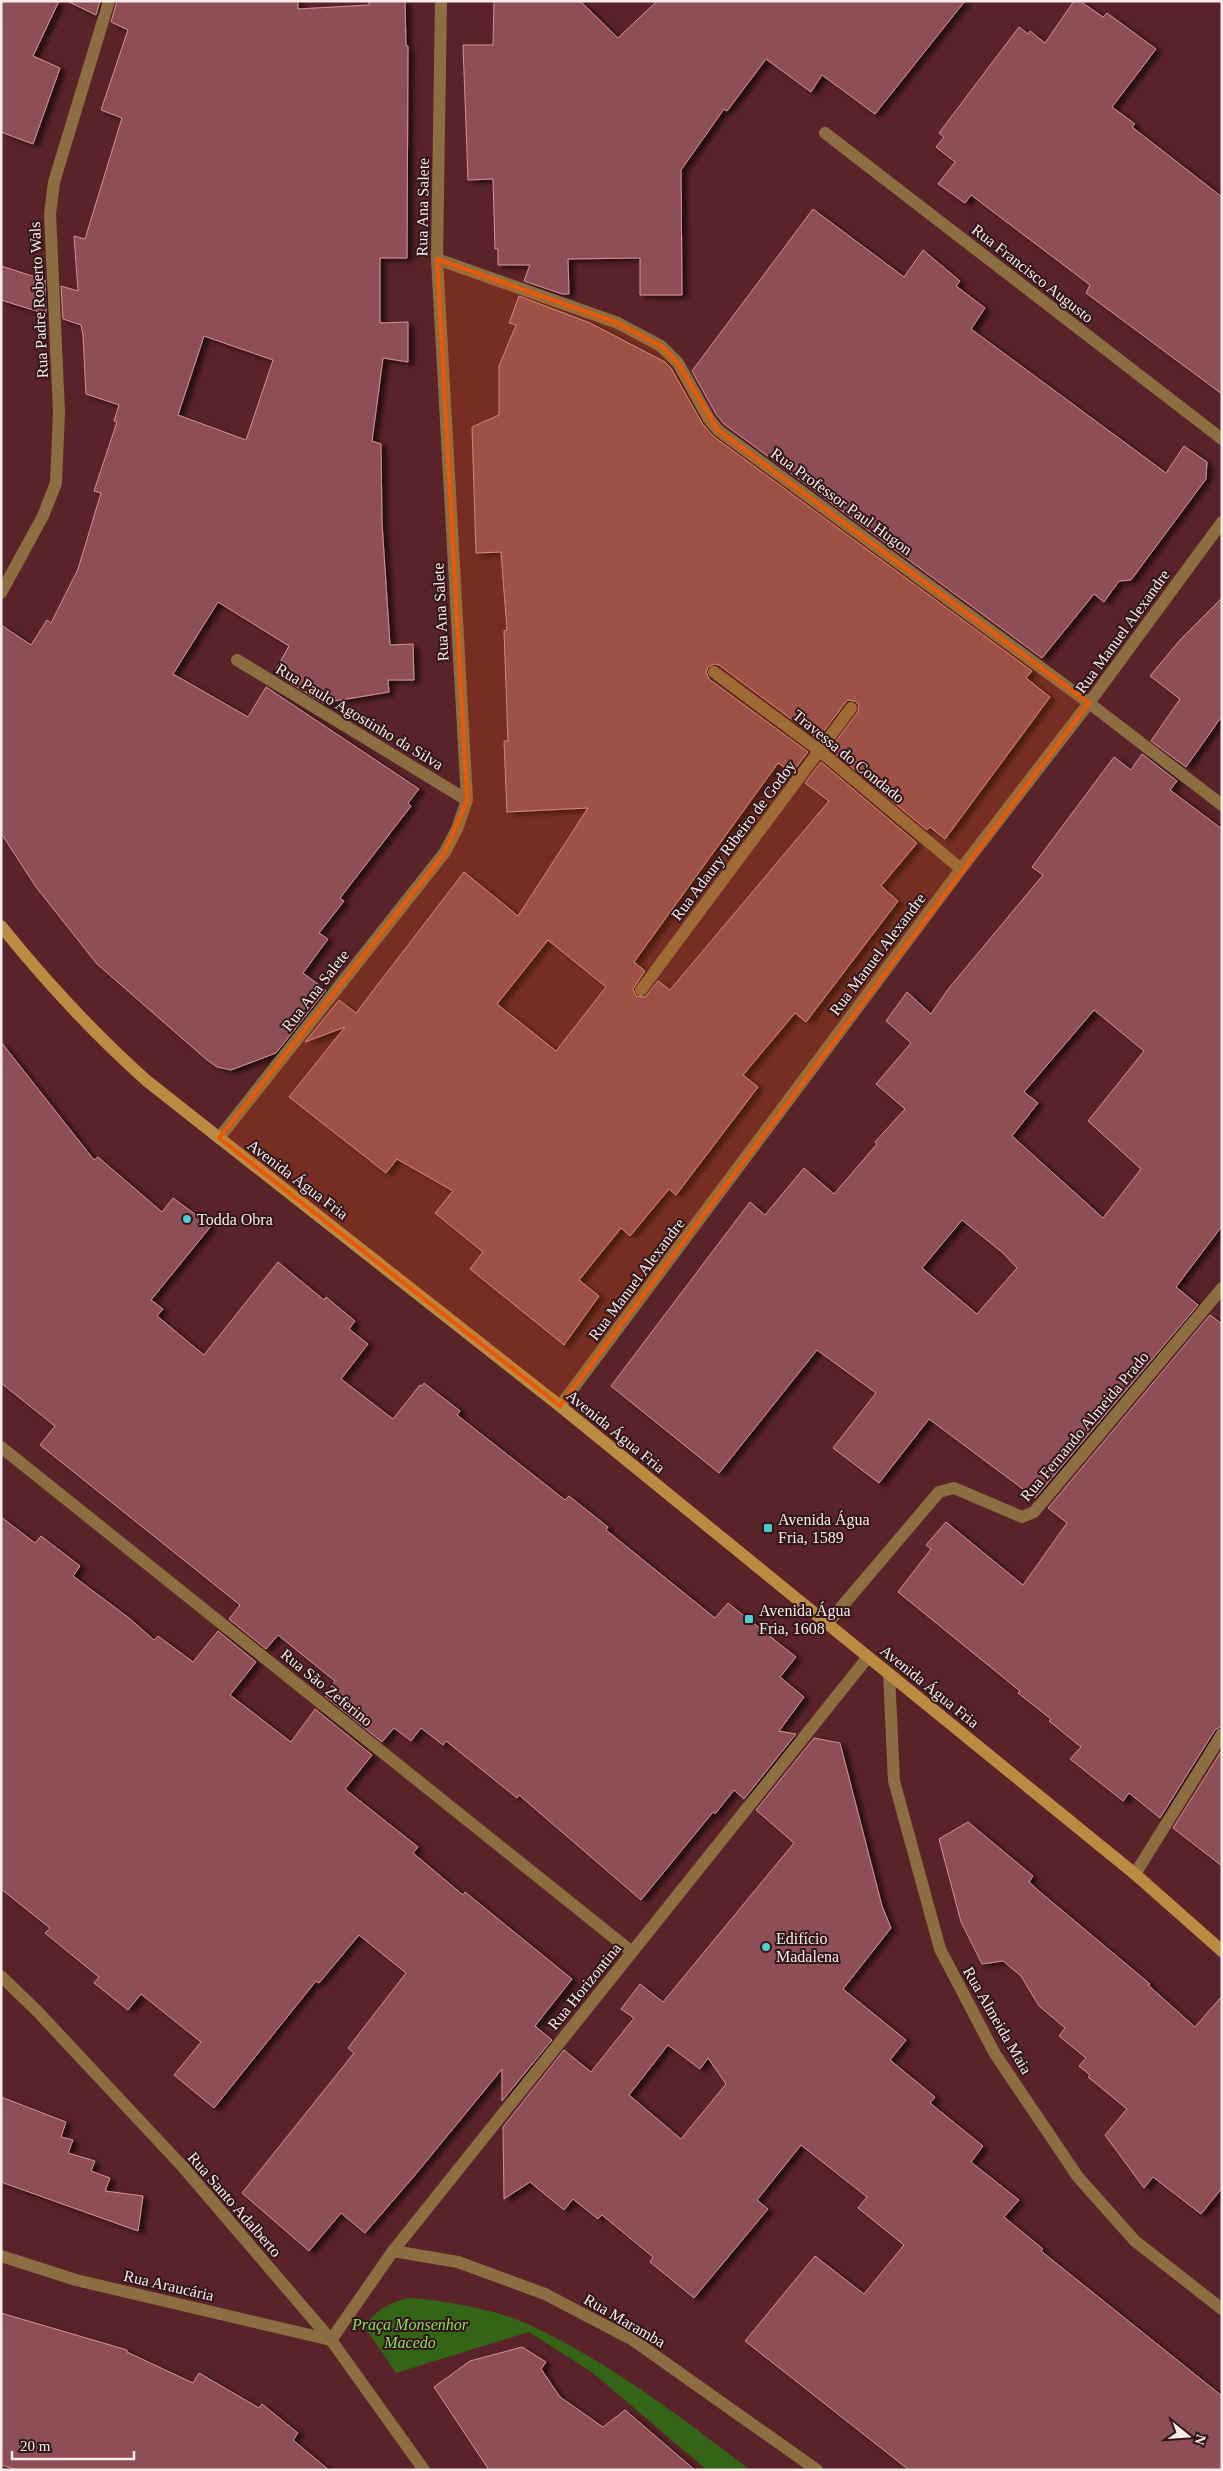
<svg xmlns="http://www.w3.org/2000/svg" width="1223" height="2471" font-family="Georgia,serif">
	<defs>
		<filter id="shadow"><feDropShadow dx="5.5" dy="3" stdDeviation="2.5" flood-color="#0009"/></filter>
	</defs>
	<rect width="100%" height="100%" fill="#5a2329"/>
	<path fill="#346416" d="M408 2298C443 2300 498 2310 530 2325 607 2361 683 2418 750 2470H707L593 2373 529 2332 396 2373 364 2326C377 2310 388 2303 408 2298Z"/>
	<path fill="#8d5054" stroke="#d49093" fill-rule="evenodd" filter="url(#shadow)" d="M1 1H59L33 56 60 68 33 144 1 132Z
		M67 1H100L96 15Z
		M117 1H298V9L369 5V1H405L406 46H408L407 258H380V323L408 322V362L383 358 372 441 381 444 382 523 390 645 413 644 414 680H388L389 692 323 703 274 673 289 646 218 602 173 674 248 717 266 687 419 789 408 803 411 806 340 898 344 901 319 933 328 939 303 973 326 990 276 1053 231 1070 217 1067 207 1060 97 964 36 887 1 833V625L31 645 47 620 51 623 78 569 101 493 94 491 117 422 114 421 119 405 86 394 83 335 81 325 63 319 61 286 78 291 74 236 85 239 122 118 101 110 128 30 111 22ZM204 336 273 360 246 440 178 415Z
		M494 1H580L618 38 657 1H965L875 114 822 75 811 92 766 59 727 111 724 109 681 170 682 295H640V258L568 259 569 294H562L524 281 530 265H498V249H495L493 179 468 180 463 45H493Z
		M1074 1H1080L1103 17 1107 13 1156 49 1112 107 1135 124 1132 127 1222 197V394L1086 293 1090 285 971 195 965 203 938 184 955 162 936 147 944 137 939 133 1019 27 1028 34 1030 31 1045 43Z
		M813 209 904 277 923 250 960 281 956 286 985 308 971 329 1166 473 1184 446 1207 462 1206 479 1131 580 1119 581 1104 602 1094 594 1042 658 724 424 716 414 692 371Z
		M1 266 45 280 46 314 1 300Z
		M519 296 590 323 665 362 671 368 702 423 713 436 1032 671 1026 678 1050 697 945 839 930 827 927 830 830 749 858 712 859 705 855 701 848 700 845 703 818 739 719 665 714 664 708 667 706 672 709 679 808 752 792 773 778 763 634 962 645 971 633 989 636 996 645 997 658 981 670 990 829 801 805 783 821 762 917 843 881 886 898 901 806 1022 795 1013 743 1075 758 1087 676 1195 669 1189 630 1236 621 1228 579 1280 599 1296 564 1345 470 1269 483 1252 435 1213 453 1191 397 1159 386 1173 289 1097 345 1027 305 1042 339 1000 356 1013 464 872 518 916 588 808 507 812 504 741H508L504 631 507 630 501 552 476 553 472 427 499 415V366L516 325 509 323ZM548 940 606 987 556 1051 497 1004Z
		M1222 598V716L1186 767 1151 741 1180 699 1150 676 1180 640Z
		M1142 754 1177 781 1170 790 1222 829V1226L1176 1287 1198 1305 1035 1498 929 1419 879 1483 833 1448 876 1393 817 1350 719 1473 611 1386 750 1202 765 1215 804 1168 834 1194 877 1144 875 1142 905 1109 876 1084 911 1043 886 1021 907 992 931 1014 949 988 1043 875 1032 867 1114 757 1131 770ZM1094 1010 1144 1051 1088 1121 1141 1169 1103 1218 1012 1136 1038 1103 1024 1092ZM962 1220 1003 1253 1017 1268 977 1314 922 1268Z
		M1 1042 94 1160 98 1157 162 1212 173 1198 211 1226 151 1300 163 1309 157 1316 204 1355 278 1262 324 1300 326 1297 355 1321 349 1329 368 1344 341 1379 393 1419 420 1385 422 1386 424 1383 460 1411 457 1415 565 1500 569 1496 608 1527 606 1530 715 1618 728 1603 796 1657 780 1677 804 1697 779 1731 796 1734 744 1799 734 1790 715 1814 713 1812 641 1900 519 1795 517 1798 446 1741 443 1745 421 1728 411 1741 394 1728 382 1742 325 1696 335 1681 278 1635 266 1649 229 1619 240 1605 40 1445 55 1426 1 1383Z
		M1210 1315 1222 1324V1726L1215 1730 1160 1818 1129 1793 1123 1801 1070 1759 1081 1747 1049 1721 1051 1719 1018 1693 1020 1691 898 1592 931 1549 926 1545 946 1522 1023 1585 1067 1523 1048 1508Z
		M1 1517 35 1543 41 1536 80 1566 73 1576 129 1618 154 1640 158 1636 193 1662 218 1631 256 1662 230 1695 291 1742 315 1709 372 1755 345 1789 418 1847 413 1853 463 1895 465 1892 572 1979 535 2026 552 2040 502 2101V2069L415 2175 365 2233 341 2213 309 2251 242 2193 354 2053 348 2048 406 1973 359 1935 319 1983 316 1981 214 2108 174 2075 201 2042 141 1994 128 2010 94 1983 99 1977 45 1933 50 1928 1 1889Z
		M814 1738 840 1743 882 1906 891 1928 843 1989 906 2040 890 2060 935 2097 930 2103 983 2146 971 2162 1019 2200 1004 2217 1043 2249 1041 2251 1222 2396V2470H909L745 2341 815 2256 864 2294 904 2245 858 2208 867 2197 801 2145 757 2200 768 2209 694 2298 650 2262 653 2257 602 2215 598 2219 573 2199 564 2210 530 2182 504 2199 503 2127 564 2050 591 2072 634 2018 621 2009 640 1984 663 2002 794 1843 756 1810ZM668 2045 700 2069 708 2058 726 2084 681 2139 629 2095Z
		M1222 1750V1866L1173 1828Z
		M968 1822 1033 1876 1029 1882 1040 1892 1150 1984 1148 1985 1195 2027 1222 1996V2188L1201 2214 1153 2177 1144 2188 1105 2135 1127 2109 1088 2077 1090 2075 1079 2066 1086 2058 1059 2036 1065 2028 1039 2006 1021 1976 1003 1961 982 1964 961 1922 939 1839Z
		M1 2097 66 2122 61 2137 73 2140 68 2153 95 2161 91 2171 110 2178 105 2191 143 2196 138 2231 1 2182Z
		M1 2313 127 2350V2352L193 2383 199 2373 259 2408 262 2404 298 2433 293 2440 329 2470H18L1 2465Z
		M522 2347 546 2362 541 2369 560 2397 603 2427 625 2410 695 2470H489L434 2387 470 2361Z"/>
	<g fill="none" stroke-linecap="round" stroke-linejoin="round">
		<path stroke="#8c6e42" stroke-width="12" d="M714 672 820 751 961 869
			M641 990 851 708"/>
		<path stroke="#8c6e42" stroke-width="12" d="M825 133 1222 439
			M437 259 618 323 661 346 678 363 709 419 718 430 1089 703 1222 805
			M1 593 43 516 56 483 59 412 50 214 54 182 109 1
			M237 660 467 800
			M219 1138 445 852 457 829 467 800 437 259 441 1
			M560 1406 961 869 1089 703 1222 522
			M1 1447 632 1952
			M827 1624 939 1492 954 1488 1022 1517 1034 1512 1222 1288
			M889 1674 894 1781 940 1949 995 2054 1078 2177 1135 2241 1222 2309
			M1135 1874 1222 1734
			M1 1976 38 2012 183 2167 331 2340 424 2470
			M393 2251 458 2262 545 2294 633 2340 817 2470
			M1 2256 76 2280 331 2340 393 2251 868 1657"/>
		<path stroke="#bb8b42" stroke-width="12" d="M1 926C47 983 92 1032 147 1081L560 1406 1135 1874 1222 1951"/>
	</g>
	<path fill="#e8590c" fill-opacity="0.2" stroke="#e8590c" stroke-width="4" stroke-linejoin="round" d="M437 259 618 323 661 346 678 363 718 430 1089 703 560 1406 219 1138 445 852 467 800Z"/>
	<g fill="#52cdce" stroke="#301618" stroke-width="2">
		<circle cx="187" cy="1219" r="5"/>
		<rect x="763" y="1523" width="10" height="10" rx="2.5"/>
		<rect x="744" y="1614" width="10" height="10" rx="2.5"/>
		<circle cx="766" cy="1947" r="5"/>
	</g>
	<g text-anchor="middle" stroke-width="4" stroke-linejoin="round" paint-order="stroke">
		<g font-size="16" fill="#faebeb" stroke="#301618">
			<text transform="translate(422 207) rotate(-89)" y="6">Rua Ana Salete</text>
			<text transform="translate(1033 273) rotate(38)" y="6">Rua Francisco Augusto</text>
			<text transform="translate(38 300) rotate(-93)" y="6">Rua Padre Roberto Wals</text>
			<text transform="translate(842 501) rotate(36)" y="6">Rua Professor Paul Hugon</text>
			<text transform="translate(440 612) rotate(-93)" y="6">Rua Ana Salete</text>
			<text transform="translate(1122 631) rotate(-54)" y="6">Rua Manuel Alexandre</text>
			<text transform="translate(360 716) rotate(31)" y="6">Rua Paulo Agostinho da Silva</text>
			<text transform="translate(849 756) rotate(39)" y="6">Travessa do Condado</text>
			<text transform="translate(733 840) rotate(-53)" y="6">Rua Adaury Ribeiro de Godoy</text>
			<text transform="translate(877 954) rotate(-53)" y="6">Rua Manuel Alexandre</text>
			<text transform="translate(315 990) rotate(-52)" y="6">Rua Ana Salete</text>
			<text transform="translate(298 1179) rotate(37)" y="6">Avenida Água Fria</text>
			<text transform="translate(636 1279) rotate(-53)" y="6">Rua Manuel Alexandre</text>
			<text transform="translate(1084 1426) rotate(-50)" y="6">Rua Fernando Almeida Prado</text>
			<text transform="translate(616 1431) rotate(39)" y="6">Avenida Água Fria</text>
			<text transform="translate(930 1686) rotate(39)" y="6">Avenida Água Fria</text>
			<text transform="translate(327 1687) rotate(39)" y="6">Rua São Zeferino</text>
			<text transform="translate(584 1986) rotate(-51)" y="6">Rua Horizontina</text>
			<text transform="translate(998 2020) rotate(60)" y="6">Rua Almeida Maia</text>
			<text transform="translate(235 2204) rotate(49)" y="6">Rua Santo Adalberto</text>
			<text transform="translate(169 2285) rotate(13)" y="6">Rua Araucária</text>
			<text transform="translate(625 2320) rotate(30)" y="6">Rua Maramba</text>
		</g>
		<g font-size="16" fill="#faebeb" stroke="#301618" text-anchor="start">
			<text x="197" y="1225">Todda Obra</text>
			<text x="778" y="1525">Avenida Água<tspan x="778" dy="18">Fria, 1589</tspan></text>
			<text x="759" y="1616">Avenida Água<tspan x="759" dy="18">Fria, 1608</tspan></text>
			<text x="776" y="1944">Edifício<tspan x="776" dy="18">Madalena</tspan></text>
		</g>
		<g font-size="16" font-style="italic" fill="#88de59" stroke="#301618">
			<text x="410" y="2330">Praça Monsenhor<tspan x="410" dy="18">Macedo</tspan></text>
		</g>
	</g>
	<rect width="1223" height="2471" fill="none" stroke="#faebeb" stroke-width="5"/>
	<g transform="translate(1188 2436) rotate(107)" stroke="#301618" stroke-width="4" paint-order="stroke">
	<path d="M0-4L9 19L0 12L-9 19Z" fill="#faebeb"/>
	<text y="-8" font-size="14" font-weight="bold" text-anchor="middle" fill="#faebeb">N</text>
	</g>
	<path d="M12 2451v8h122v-8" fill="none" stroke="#faebeb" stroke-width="2.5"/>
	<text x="20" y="2451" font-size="15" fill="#faebeb" stroke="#301618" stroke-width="4" paint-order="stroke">20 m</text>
</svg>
